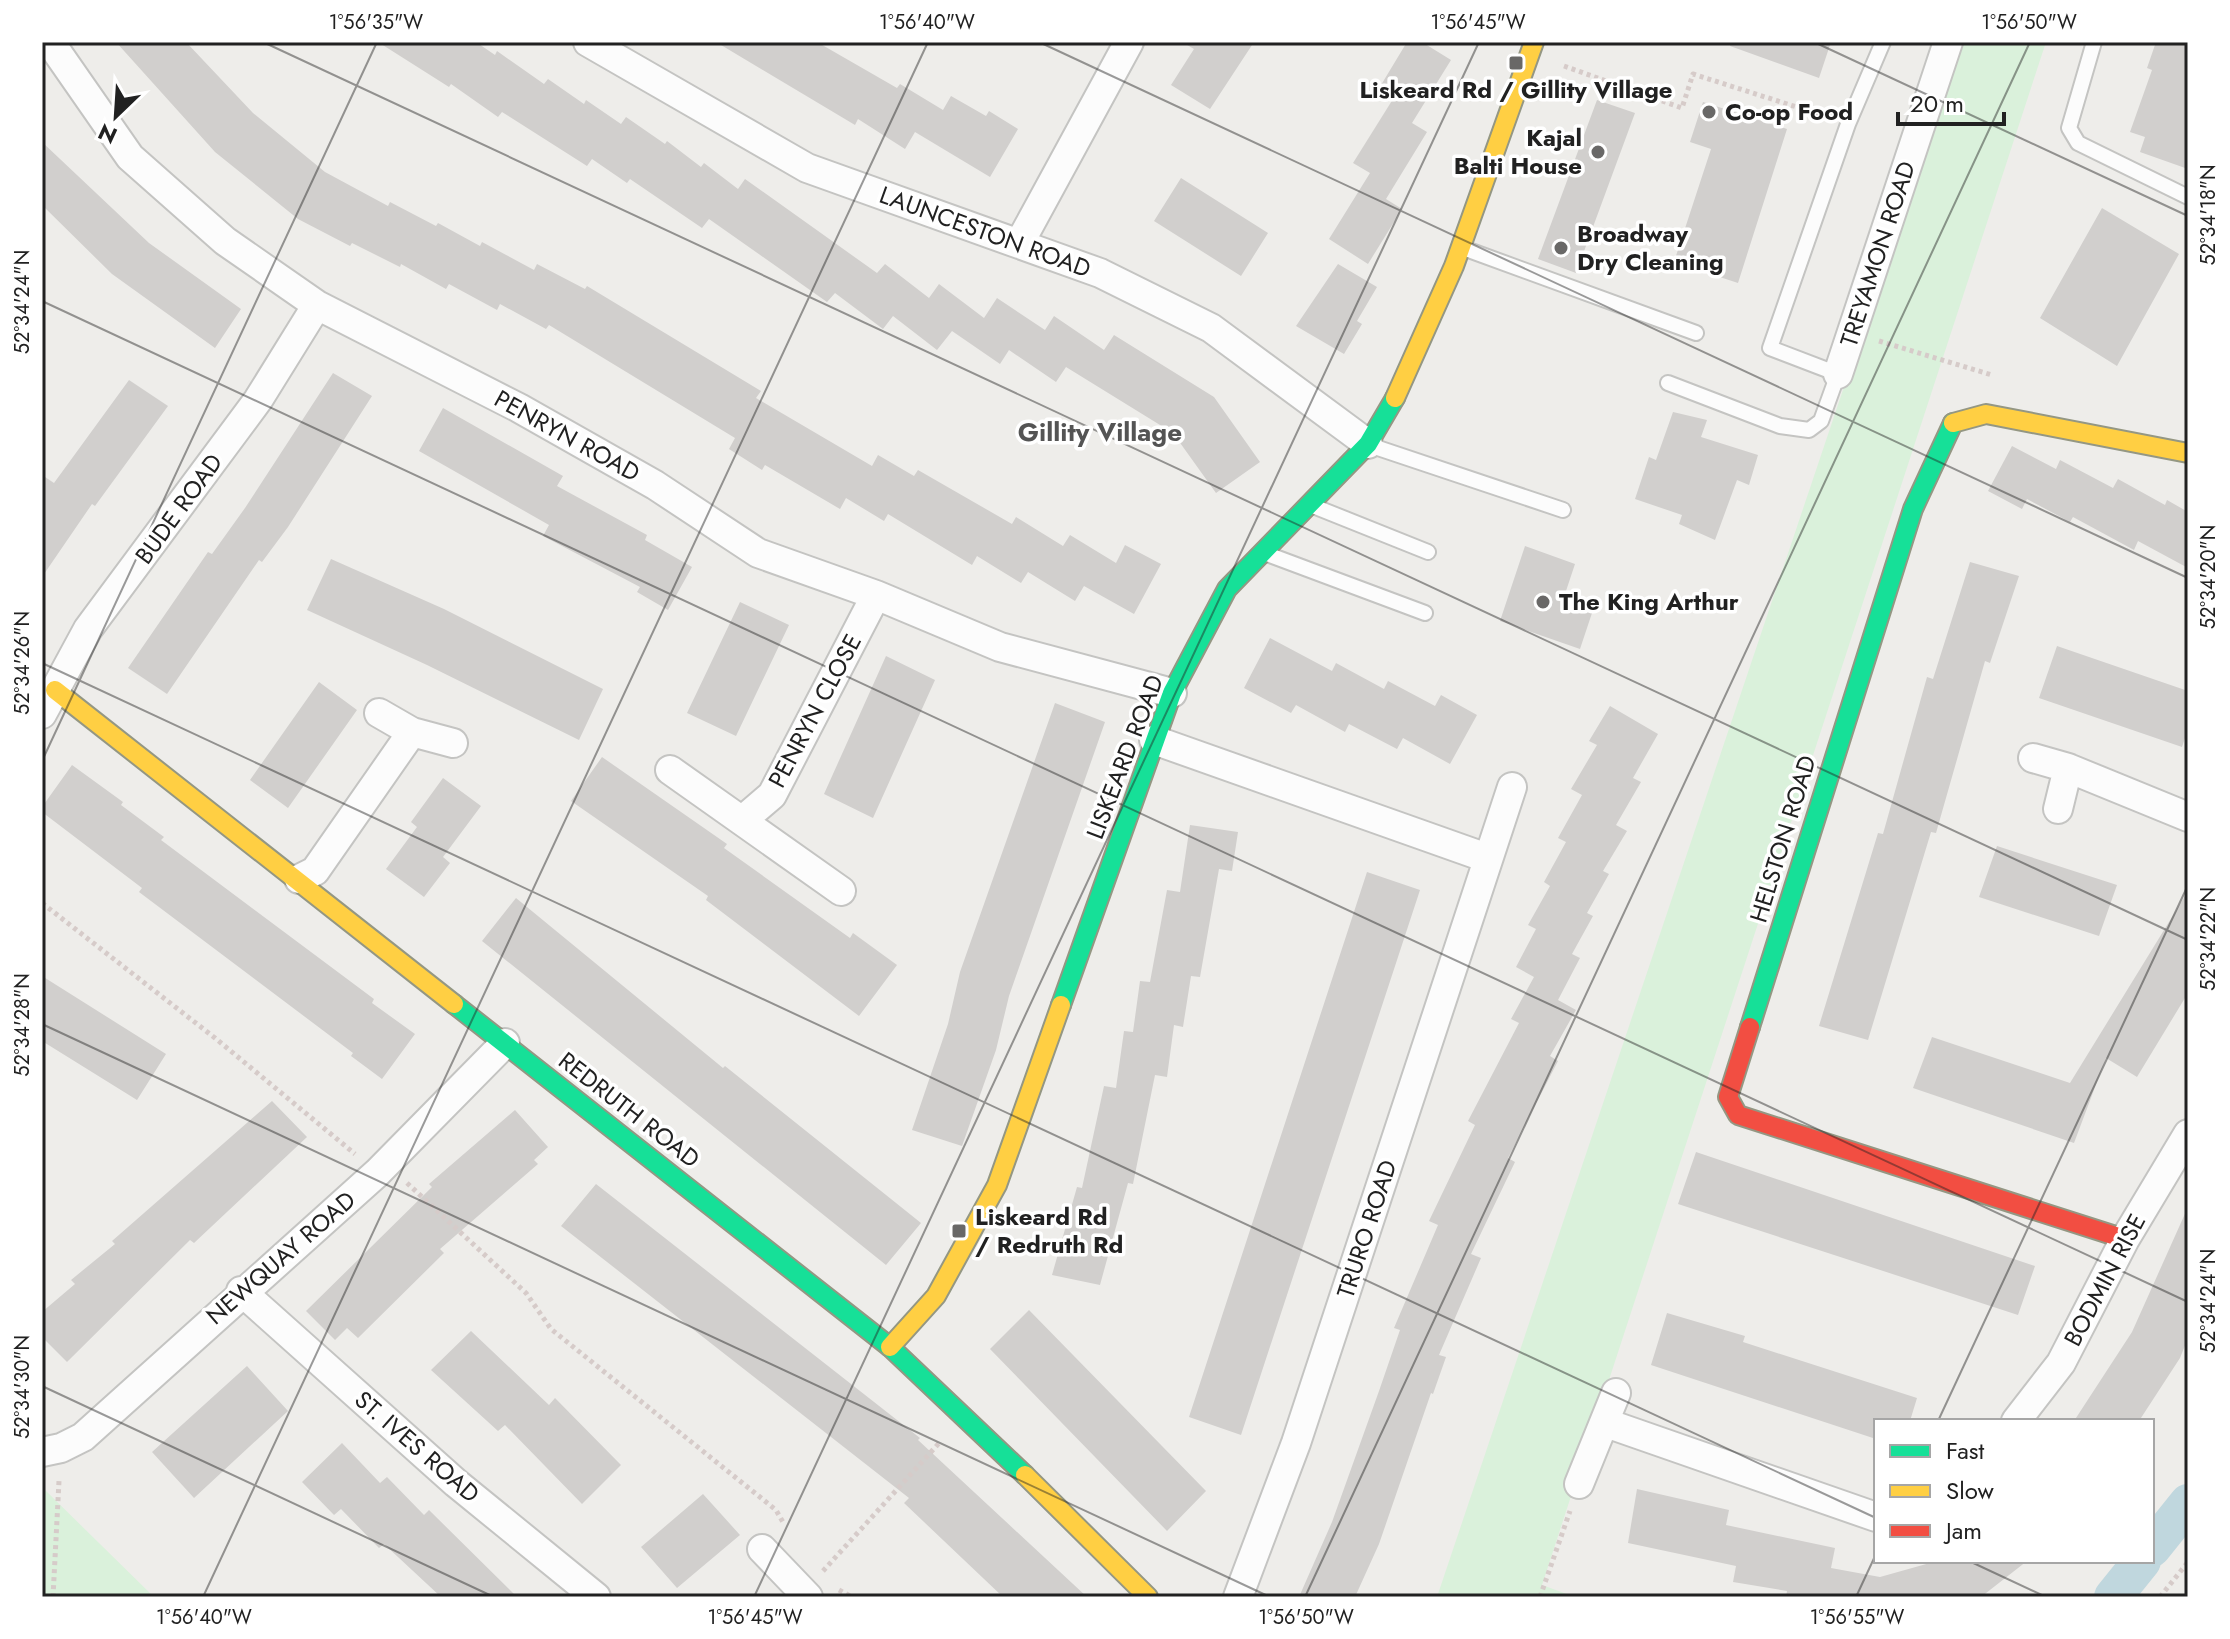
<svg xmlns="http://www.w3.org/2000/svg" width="2230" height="1639" font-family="Jost,sans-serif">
	<rect width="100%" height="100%" fill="#eeedea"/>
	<path fill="#daf1db" d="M1960 42H2046L1542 1585 1575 1597H1437Z
		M42 1490H45L154 1597H42Z"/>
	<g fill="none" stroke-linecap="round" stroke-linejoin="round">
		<path stroke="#c0d7de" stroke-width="38" d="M2152 1548 2188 1503
			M2113 1597 2142 1561"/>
	</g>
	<path fill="#d1cfcd" d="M116 42H186L253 113 325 172 388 206 390 202 436 226 438 223 480 246 482 242 534 270 537 264 585 289 587 286 761 391 756 398 872 466 878 455 914 476 918 470 1012 524 1016 517 1063 546 1070 535 1116 563 1125 545 1161 564 1134 614 1084 586 1075 601 1028 572 1021 583 977 556 972 565 888 514 884 521 846 498 840 509 765 465 762 470 729 449 735 438 549 325 546 329 500 304 497 310 449 284 446 289 401 264 400 267 352 243 350 246 298 219 215 152Z
		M378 42H476L495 55 497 51 544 84 548 79 584 104 586 100 621 124 626 117 665 144 667 141 701 167 704 163 738 189 745 179 877 273 885 264 929 298 939 284 984 318 997 298 1045 330 1054 316 1104 350 1114 335 1214 397 1260 462 1216 493 1173 433 1066 367 1056 382 1009 350 1000 364 952 331 937 350 893 316 883 329 835 293 827 302 709 219 702 228 630 179 627 183 592 159 587 166 502 112 498 117 451 84 449 87Z
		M716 42H817L897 88 900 84 943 110 951 96 986 116 989 111 1018 129 990 177 915 132 905 149 858 119 855 125Z
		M1182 42H1254L1210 109 1171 85 1194 49Z
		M1407 42H1422L1451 60 1412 123 1427 132 1386 199 1402 209 1368 264 1329 239 1370 173 1353 163 1393 99 1378 90Z
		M1731 42H1831L1819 78 1730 46Z
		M2156 42H2188V169L2140 152 2145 137 2130 132 2152 70 2147 68Z
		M1597 100 1635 113 1576 273 1538 259Z
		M1703 102 1787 129 1738 283 1674 262 1711 149 1690 142Z
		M42 142 149 243 241 309 215 348 112 274 42 205Z
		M1181 178 1268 233 1241 276 1154 221Z
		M2102 208 2179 254 2117 366 2040 318Z
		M1338 264 1377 287 1357 321 1362 324 1344 354 1296 326Z
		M333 373 372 396 288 527 262 562 259 560 167 694 128 668 208 552 212 554 245 508Z
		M129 380 168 406 95 506 92 504 42 577V475L54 483Z
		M443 408 563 476 557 486 647 535 645 540 692 567 668 610 637 592 640 587 543 536 549 525 419 451Z
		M1673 412 1707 420 1701 437 1758 455 1749 485 1737 480 1715 540 1679 524 1682 515 1635 499 1649 457 1656 460Z
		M2012 446 2056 469 2060 460 2113 488 2118 479 2165 505 2167 500 2188 512V568L2138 541 2134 550 2073 517 2070 522 2027 499 2022 509 1988 491Z
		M1525 546 1575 564 1564 597 1594 607 1580 649 1500 621Z
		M331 559 444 609 603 689 579 740 427 665 307 610Z
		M1970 562 2019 576 1990 663 1985 661 1936 833 1931 832 1868 1040 1819 1026 1878 833 1883 834 1927 677 1933 679Z
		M740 602 789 625 736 736 687 713Z
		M1270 638 1332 671 1336 663 1384 689 1388 681 1435 706 1441 695 1477 715 1450 764 1403 738 1397 749 1349 724 1345 732 1296 705 1291 713 1244 688Z
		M2057 646 2188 691V729L2182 747 2039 698Z
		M886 656 935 680 873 818 824 794Z
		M319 682 357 710 288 808 250 780Z
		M1055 703 1105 722 1009 996 996 1050 962 1146 912 1130 948 1024 960 972Z
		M1610 706 1658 734 1633 778 1641 782 1616 825 1627 831 1603 871 1609 874 1587 913 1593 916 1572 954 1580 958 1558 1000 1576 1010 1550 1056 1558 1061 1508 1158 1515 1162 1471 1254 1481 1258 1439 1355 1446 1357 1433 1394 1431 1393 1379 1544 1355 1597H1299L1332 1522 1379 1391 1400 1330 1394 1328 1438 1225 1429 1221 1475 1125 1468 1121 1519 1023 1511 1019 1534 977 1516 967 1536 929 1528 925 1550 886 1544 882 1566 842 1558 838 1582 795 1571 789 1597 745 1589 741Z
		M602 757 727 844 724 848 850 938 853 933 897 965 859 1016 706 900 708 896 571 801Z
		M72 765 123 802 121 805 164 837 161 840 374 999 372 1003 415 1034 382 1079 351 1056 353 1053 139 892 142 888 42 812V807Z
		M443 778 481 806 443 857 450 863 424 897 386 869 417 827 411 822Z
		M1190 825 1238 832 1232 871 1219 869 1200 977 1191 976 1183 1027 1174 1025 1167 1077 1155 1075 1133 1184 1128 1183 1100 1285 1052 1275 1077 1187 1082 1188 1104 1086 1116 1088 1124 1031 1133 1032 1140 981 1150 982 1167 890 1180 892Z
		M1997 846 2117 885 2099 936 1979 897Z
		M1367 872 1420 890 1241 1435 1189 1417Z
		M2188 891V993L2137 1077 2106 1058 2074 1143 1913 1088 1932 1037 2070 1083Z
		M516 898 723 1068 725 1066 921 1223 886 1265 482 941Z
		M42 976 166 1054 137 1100 42 1041Z
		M272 1101 307 1137 194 1243 190 1240 67 1362 42 1337V1312L75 1284 71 1280 115 1244 112 1241Z
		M515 1110 548 1147 534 1160 538 1164 440 1249 444 1253 358 1338 347 1328 335 1340 306 1311 432 1187 429 1184Z
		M1696 1152 2035 1266 2018 1315 1678 1204Z
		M596 1184 920 1438 918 1440 1087 1597H1003L904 1503 909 1498 561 1226Z
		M2188 1207V1338L2180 1358 2139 1421H2074L2132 1332Z
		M1029 1310 1206 1491 1167 1531 990 1349Z
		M1667 1313 1745 1336 1743 1342 1917 1398 1910 1421H1876V1439L1651 1365Z
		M471 1331 549 1405 555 1398 621 1465 582 1504 505 1425 498 1431 431 1370Z
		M247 1366 288 1411 194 1498 152 1452Z
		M342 1443 380 1483 387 1477 424 1515 429 1510 517 1597H441L384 1544 379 1548 341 1509 334 1515 302 1482Z
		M1637 1489 1729 1510 1726 1525 1835 1548 1831 1568 1880 1577 1937 1561H2027L1981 1597H1786L1787 1591 1733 1582 1736 1566 1628 1543Z
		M703 1494 740 1535 677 1588 641 1547Z"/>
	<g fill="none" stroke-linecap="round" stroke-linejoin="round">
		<defs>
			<path id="lane" d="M2094 42 2069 128 2078 143 2188 197
				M1463 248 1696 333
				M1668 383 1780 426 1809 430 1821 421 1838 374 1770 348 1848 124 1883 42
				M1369 445 1563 510
				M1313 506 1428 552
				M1267 554 1425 613"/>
			<path id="street" d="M50 42 130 157 225 241 317 305 519 408 655 485 758 553 876 595 1000 647 1172 693
				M588 42 807 168 1100 273 1211 328 1368 444
				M1019 244 1129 42
				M1838 374 1948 42
				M379 713 412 732 453 743
				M42 714 88 629 258 400 317 305
				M1154 740 1487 858
				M2033 758 2068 768 2058 809
				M2068 768 2188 817
				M670 770 841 891
				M744 819 772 795 876 595
				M299 879 315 871 412 732
				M241 1291 456 1483 596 1597
				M2016 1421 2061 1363 2125 1239 2188 1134
				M1606 1423 1876 1517
				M42 1452 61 1448 83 1437 377 1173 505 1043
				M1579 1484 1616 1393
				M762 1549 808 1597
				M1238 1597 1296 1443 1512 787"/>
			<path id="fast" d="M454 1004 890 1347 1025 1475
				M1061 1005 1172 693 1227 589 1368 444 1395 398
				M1750 1027 1913 509 1953 423"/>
			<path id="slow" d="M1395 398 1454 266 1534 42
				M1953 423 1986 414 2188 453
				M55 690 454 1004
				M890 1347 936 1296 997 1185 1061 1005
				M1025 1475 1148 1597"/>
			<path id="jam" d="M1750 1027 1728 1097 1738 1115 2125 1239"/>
		</defs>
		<use href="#lane" stroke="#c4c4c2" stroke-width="18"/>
		<use href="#street" stroke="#c4c4c2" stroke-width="32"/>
		<use href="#fast" stroke="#949783" stroke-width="22"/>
		<use href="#slow" stroke="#949783" stroke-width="22"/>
		<use href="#jam" stroke="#949783" stroke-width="22"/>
		<path stroke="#d6cbc9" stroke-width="5" stroke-dasharray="4 4" stroke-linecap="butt" d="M1564 66 1682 108 1693 74 1828 117
			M1879 341 1992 375
			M42 903 215 1038 355 1154
			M407 1183 526 1293 551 1329 776 1510 784 1524
			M823 1571 940 1442
			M839 1590 852 1597
			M53 1597 59 1481
			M1540 1597 1570 1511
			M2160 1597 2188 1562"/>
		<use href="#lane" stroke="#fcfcfc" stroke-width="14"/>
		<use href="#street" stroke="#fcfcfc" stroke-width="28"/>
		<use href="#fast" stroke="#16e098" stroke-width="18"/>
		<use href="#slow" stroke="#ffcf43" stroke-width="18"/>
		<use href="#jam" stroke="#f24e42" stroke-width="18"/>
	</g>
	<path fill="none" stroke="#212121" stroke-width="2" stroke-opacity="0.45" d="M263 42 2188 940M1039 42 2188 578M1814 42 2188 216M42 301 2188 1302M42 663 1876 1518M42 761 377 42M42 1024 1270 1597M42 1386 494 1597M1938 1421 2188 885M1969 1561 2046 1597M203 1597 928 42M754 1597 1479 42M1305 1597 2030 42M1856 1597 1876 1554"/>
	<g fill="#696867" stroke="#fff" stroke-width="3">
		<rect x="1508" y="55" width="16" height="16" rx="4"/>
		<circle cx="1709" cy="112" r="8"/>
		<circle cx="1598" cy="152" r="8"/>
		<circle cx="1561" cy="248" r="8"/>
		<circle cx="1543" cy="602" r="8"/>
		<rect x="951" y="1223" width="16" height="16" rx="4"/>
	</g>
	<g text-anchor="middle" stroke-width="7" stroke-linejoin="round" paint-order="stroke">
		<g font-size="24" font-weight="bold" fill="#212121" stroke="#fff" text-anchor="start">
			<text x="1516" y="98" text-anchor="middle">Liskeard Rd / Gillity Village</text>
			<text x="1725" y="120">Co-op Food</text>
			<text x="1582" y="146" text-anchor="end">Kajal<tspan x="1582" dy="28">Balti House</tspan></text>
			<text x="1577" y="242">Broadway<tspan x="1577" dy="28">Dry Cleaning</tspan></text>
			<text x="1559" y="610">The King Arthur</text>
			<text x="975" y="1225">Liskeard Rd<tspan x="975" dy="28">/ Redruth Rd</tspan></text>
		</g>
		<g font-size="24" fill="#212121" stroke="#fff">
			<text transform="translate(985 232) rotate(20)" y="8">LAUNCESTON ROAD</text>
			<text transform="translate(1878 254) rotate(-72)" y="8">TREYAMON ROAD</text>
			<text transform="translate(567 436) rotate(29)" y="8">PENRYN ROAD</text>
			<text transform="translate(179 509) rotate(-54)" y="8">BUDE ROAD</text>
			<text transform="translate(815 711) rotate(-62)" y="8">PENRYN CLOSE</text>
			<text transform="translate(1125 757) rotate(-69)" y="8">LISKEARD ROAD</text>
			<text transform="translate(1783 839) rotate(-73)" y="8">HELSTON ROAD</text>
			<text transform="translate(629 1110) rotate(38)" y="8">REDRUTH ROAD</text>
			<text transform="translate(1367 1229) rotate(-72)" y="8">TRURO ROAD</text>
			<text transform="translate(281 1258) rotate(-41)" y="8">NEWQUAY ROAD</text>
			<text transform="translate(2105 1280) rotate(-62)" y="8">BODMIN RISE</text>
			<text transform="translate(417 1447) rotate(41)" y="8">ST. IVES ROAD</text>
		</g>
		<g font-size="26" font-weight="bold" fill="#545454" stroke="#fff">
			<text x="1100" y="441">Gillity Village</text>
		</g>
	</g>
	<rect width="2230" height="1639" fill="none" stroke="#ffffff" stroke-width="88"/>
	<rect x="1874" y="1419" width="280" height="144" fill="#ffffff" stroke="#a6a6a6" stroke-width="2"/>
	<rect x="1890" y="1445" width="40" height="12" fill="#16e098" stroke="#a6a6a6" stroke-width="2"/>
	<text x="1946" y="1459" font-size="24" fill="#212121">Fast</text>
	<rect x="1890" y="1485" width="40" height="12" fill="#ffcf43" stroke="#a6a6a6" stroke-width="2"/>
	<text x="1946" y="1499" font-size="24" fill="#212121">Slow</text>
	<rect x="1890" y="1525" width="40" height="12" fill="#f24e42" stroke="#a6a6a6" stroke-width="2"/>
	<text x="1946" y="1539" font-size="24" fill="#212121">Jam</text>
	<g transform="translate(116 116) rotate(205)" stroke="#ffffff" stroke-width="6" paint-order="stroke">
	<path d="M0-6L14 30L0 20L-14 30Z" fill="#212121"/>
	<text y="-12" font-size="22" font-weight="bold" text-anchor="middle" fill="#212121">N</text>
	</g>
	<path d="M1898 112v12h106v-12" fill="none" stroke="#212121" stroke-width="4"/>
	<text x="1910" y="112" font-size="24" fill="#212121" stroke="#ffffff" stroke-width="6" paint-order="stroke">20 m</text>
	<rect x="44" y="44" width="2142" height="1551" fill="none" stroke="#212121" stroke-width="3"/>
	<g font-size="20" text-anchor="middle" fill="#212121">
		<text x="376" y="29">1°56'35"W</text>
		<text x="927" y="29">1°56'40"W</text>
		<text x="1478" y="29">1°56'45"W</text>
		<text x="2029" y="29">1°56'50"W</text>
		<text transform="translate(2208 215) rotate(-90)" y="7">52°34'18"N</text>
		<text transform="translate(22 302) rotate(-90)" y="7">52°34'24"N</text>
		<text transform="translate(2208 577) rotate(-90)" y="7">52°34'20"N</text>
		<text transform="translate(22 663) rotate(-90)" y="7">52°34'26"N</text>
		<text transform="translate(2208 939) rotate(-90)" y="7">52°34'22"N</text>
		<text transform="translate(22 1025) rotate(-90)" y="7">52°34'28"N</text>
		<text transform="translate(2208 1301) rotate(-90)" y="7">52°34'24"N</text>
		<text transform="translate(22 1387) rotate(-90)" y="7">52°34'30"N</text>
		<text x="204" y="1624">1°56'40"W</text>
		<text x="755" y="1624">1°56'45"W</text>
		<text x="1306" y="1624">1°56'50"W</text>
		<text x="1857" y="1624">1°56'55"W</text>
	</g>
</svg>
